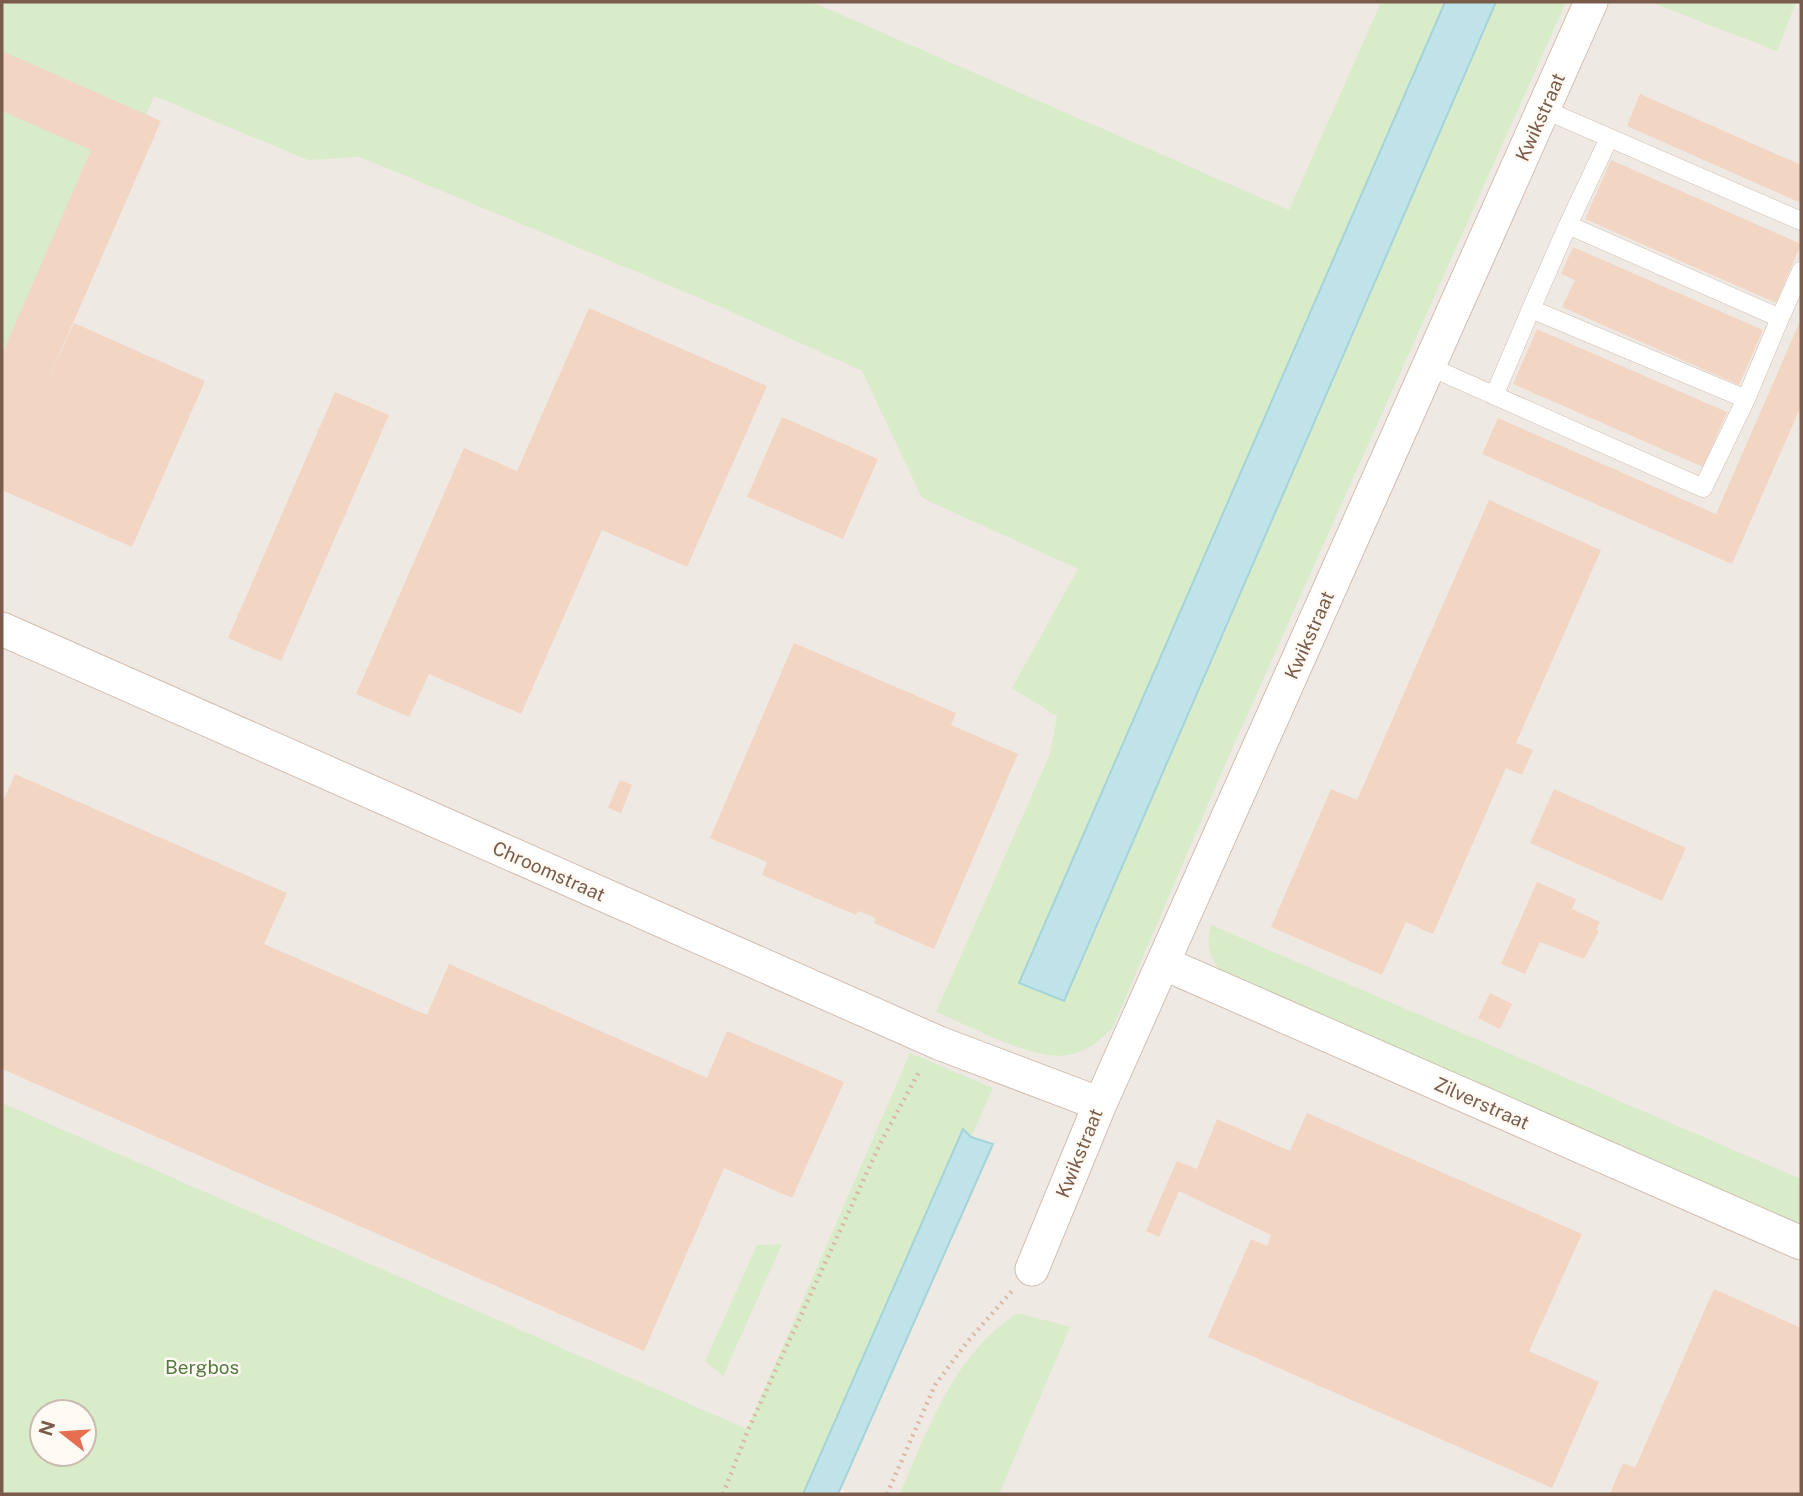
<svg xmlns="http://www.w3.org/2000/svg" width="1803" height="1496" font-family="'Public Sans',sans-serif">
	<rect width="100%" height="100%" fill="#fdf6ec"/>
	<path fill="#efe9e4" d="M2 2H1801V1494H851L2 1123Z"/>
	<path fill="#d8ecc9" fill-rule="evenodd" d="M2 2H812L1289 210 1381 2H1445L1019 983 1064 1001 1496 2H1566L1224 767 1113 1027C1101 1040 1087 1052 1068 1055 1031 1061 971 1026 936 1012L1050 754 1057 716 1012 688 1078 569 922 498 862 371 714 304 360 157 308 160 154 96 2 467Z
		M1650 2H1796L1777 51Z
		M1211 925 1801 1179V1225L1225 977C1211 961 1205 947 1211 925Z
		M910 1053 993 1088 971 1137 963 1129 803 1494H2V1103L747 1429ZM42 1412H84V1454H42Z
		M782 1244 723 1376 705 1361 757 1245Z
		M1018 1313 1070 1327 999 1494H900C928 1429 955 1352 1018 1313Z"/>
	<path fill="#bfe3e8" stroke="#a5d3da" stroke-width="2" d="M1445 2H1496L1064 1001 1019 983Z
		M963 1129 971 1137 993 1144 838 1494H803Z"/>
	<path fill="#f3d5c3" d="M2 51 161 121 42 394 74 323 205 381 132 547 2 490V354L91 150 2 111Z
		M1640 94 1801 165V203L1627 126Z
		M1611 160 1801 244 1776 303 1585 219Z
		M1573 247 1763 330 1739 385 1562 307 1575 280 1561 274Z
		M589 308 767 386 687 567 602 530 521 714 429 674 409 717 356 694 464 448 517 471Z
		M1801 319V406L1732 564 1482 454 1498 418 1716 514Z
		M1537 329 1727 412 1703 467 1513 384Z
		M335 392 389 415 281 661 228 638Z
		M782 417 878 459 843 539 747 497Z
		M1489 500 1601 550 1516 743 1533 750 1522 775 1506 768 1433 934 1406 922 1382 975 1271 927 1331 789 1357 800Z
		M794 643 956 713 951 725 1018 754 934 949 874 923 876 918 858 911 856 915 762 875 767 862 710 838Z
		M15 774 287 893 264 944 427 1015 449 964 707 1078 727 1031 844 1082 792 1198 724 1168 644 1351 2 1069V804Z
		M620 780 632 785 621 813 608 808Z
		M1554 789 1686 848 1662 901 1530 843Z
		M1537 882 1576 899 1572 909 1600 922 1596 930 1599 931 1584 959 1540 942 1525 974 1501 964Z
		M1490 993 1512 1004 1500 1029 1478 1018Z
		M1307 1113 1582 1234 1529 1351 1599 1382 1552 1488 1208 1337 1251 1239 1267 1246 1271 1235 1179 1191 1159 1237 1146 1231 1177 1161 1197 1169 1217 1119 1290 1151Z
		M1714 1289 1801 1328V1494H1610L1623 1463 1635 1468Z"/>
	<g fill="none" stroke-linecap="round" stroke-linejoin="round">
		<defs>
			<path id="lane" d="M1543 109 1801 221
				M1568 225 1609 138
				M1428 366 1703 488 1746 399 1531 309 1568 225 1780 318 1801 271
				M1494 396 1531 309
				M1746 399 1780 318"/>
			<path id="street" d="M2 629 939 1043 1100 1104
				M1163 963 1801 1243
				M1032 1269 1100 1104 1591 2"/>
		</defs>
		<use href="#lane" stroke="#d1beb0" stroke-width="19"/>
		<use href="#street" stroke="#d1beb0" stroke-width="35"/>
		<path stroke="#d9b8a5" stroke-width="4.5" stroke-dasharray="2 5" stroke-linecap="butt" d="M723 1494 748 1430 881 1142 920 1070
			M887 1494 935 1385 968 1341 1012 1291"/>
		<use href="#lane" stroke="#fff" stroke-width="18"/>
		<use href="#street" stroke="#fff" stroke-width="33"/>
	</g>
	<g text-anchor="middle" stroke-width="5" stroke-linejoin="round" paint-order="stroke">
		<g font-size="19" fill="#7a5c4d" stroke="#fffaf3">
			<text transform="translate(1540 117) rotate(-66)" y="7">Kwikstraat</text>
			<text transform="translate(1309 635) rotate(-66)" y="7">Kwikstraat</text>
			<text transform="translate(549 871) rotate(24)" y="7">Chroomstraat</text>
			<text transform="translate(1482 1103) rotate(24)" y="7">Zilverstraat</text>
			<text transform="translate(1079 1153) rotate(-68)" y="7">Kwikstraat</text>
		</g>
		<g font-size="19" fill="#537a41" stroke="#fffaf3">
			<text x="202" y="1374">Bergbos</text>
		</g>
	</g>
	<rect width="1803" height="1496" fill="none" stroke="#7a5c4d" stroke-width="7"/>
	<g transform="translate(63 1433) rotate(287)"><circle r="33" fill="#fffaf3" stroke="#cabbb1" stroke-width="2"/>
	<path d="M0-5L12 26L0 18L-12 26Z" fill="#e76f51"/>
	<text y="-10" font-size="19" font-weight="bold" text-anchor="middle" fill="#7a5c4d">N</text>
	</g>
</svg>
